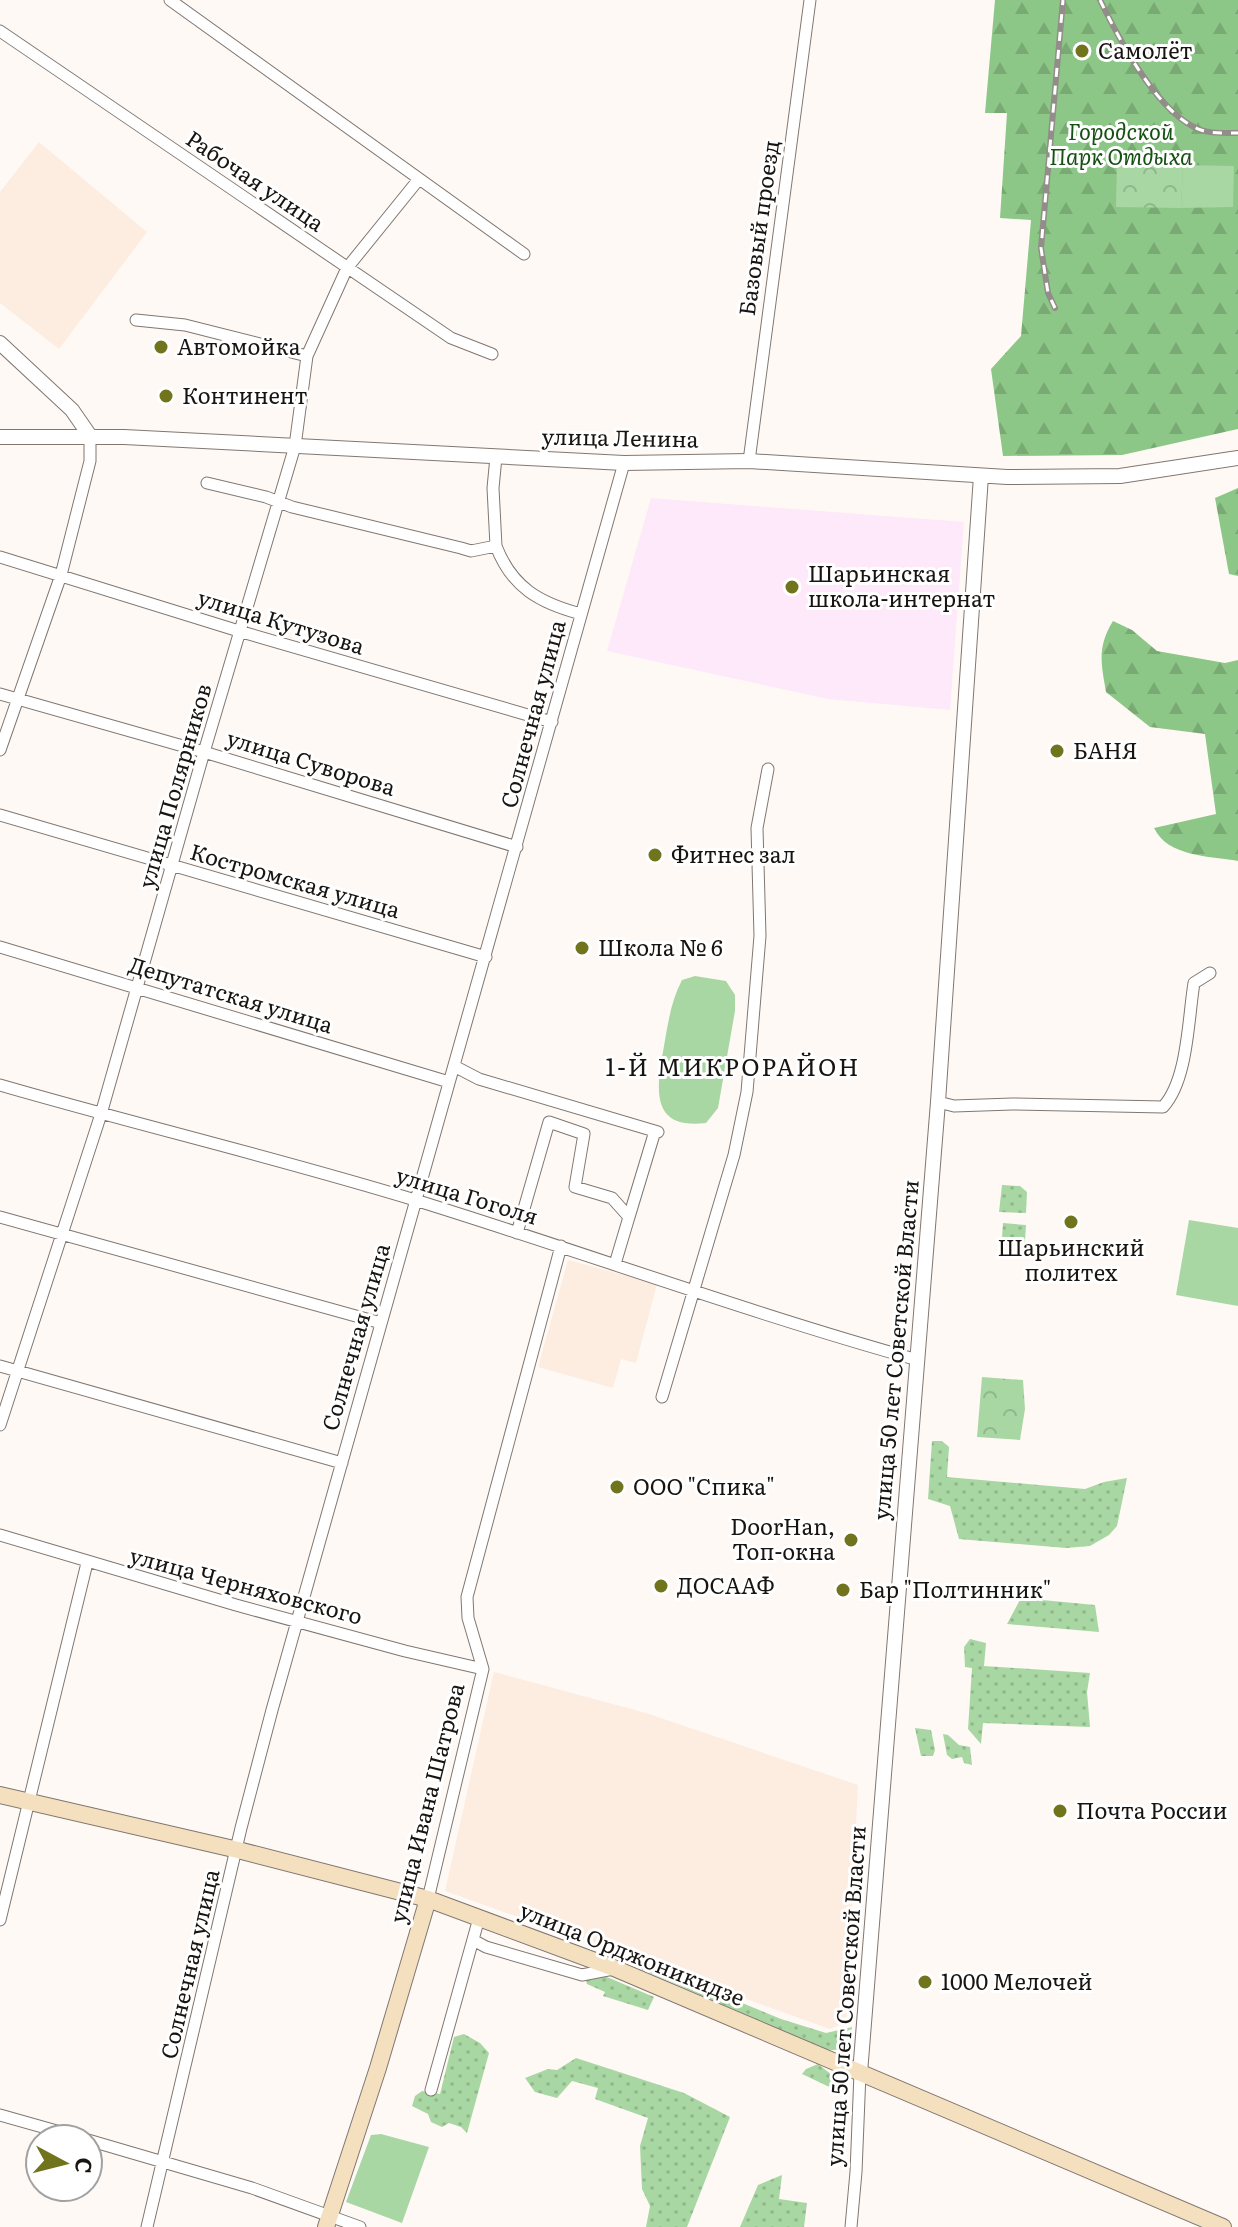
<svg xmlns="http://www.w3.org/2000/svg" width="1238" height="2227" font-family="Literata,serif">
	<defs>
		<pattern id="grass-dots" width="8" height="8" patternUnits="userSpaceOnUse" patternTransform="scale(2)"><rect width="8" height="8" fill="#a8d7a3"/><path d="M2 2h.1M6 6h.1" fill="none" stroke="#90b88b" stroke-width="1.8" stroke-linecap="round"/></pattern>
		<pattern id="forest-firs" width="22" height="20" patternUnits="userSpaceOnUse" patternTransform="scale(2)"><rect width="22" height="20" fill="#8dc787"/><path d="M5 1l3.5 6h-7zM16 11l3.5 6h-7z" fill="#79aa74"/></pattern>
		<pattern id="park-crowns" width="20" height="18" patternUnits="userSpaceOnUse" patternTransform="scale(2)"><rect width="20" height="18" fill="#a8d7a3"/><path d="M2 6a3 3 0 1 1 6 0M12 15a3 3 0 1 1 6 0" fill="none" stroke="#90b88b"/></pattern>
	</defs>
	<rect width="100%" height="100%" fill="#fff9f5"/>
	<path fill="#fdece0" d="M39 142 147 232 59 349 0 303V192Z
		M568 1260 657 1284 636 1363 621 1359 613 1388 538 1367Z
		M494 1672 646 1713 858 1785 846 2022 830 2029 445 1891Z"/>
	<path fill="#fde9f9" d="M651 498 964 522 950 710 828 699 607 651Z"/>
	<path fill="url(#grass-dots)" d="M1002 1185 1020 1186 1027 1192 1026 1213 999 1212Z
		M1003 1223 1026 1225 1024 1255 1001 1253Z
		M932 1441H942L949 1447 947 1477 1085 1489 1104 1482 1127 1478 1117 1526 1109 1535 1090 1546 1066 1548 959 1539 950 1506 928 1499Z
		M1021 1598 1095 1605 1099 1632 1007 1624Z
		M970 1639 986 1643 984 1666 1090 1673 1087 1692 1090 1727 983 1723 981 1744 968 1729 972 1668 965 1667 964 1647Z
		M915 1728 931 1730 935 1750 933 1756H921Z
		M943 1734 948 1735 959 1745 970 1747 972 1765 964 1763 962 1757 952 1759 947 1755Z
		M618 1959 696 1984 781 2019 826 2033 852 2027C849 2045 843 2053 824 2049Z
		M595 1976 607 1977 654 1997 648 2010 603 1996 605 1992 587 1984 585 1978Z
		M464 2034 480 2043 489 2053 467 2133 461 2127 449 2123 442 2127 431 2122 428 2114 412 2106 415 2096 422 2091 440 2094 454 2037Z
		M576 2058 684 2093 730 2117 687 2227H646L650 2206 642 2189 640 2146 648 2118 595 2099 598 2088 572 2081 557 2098 535 2092 525 2078 548 2069 557 2070Z
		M818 2064 837 2079 840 2092 802 2074 806 2069Z
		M782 2175 779 2199 807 2203 804 2227H740L758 2185Z"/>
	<path fill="url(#forest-firs)" d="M995 0H1238V429L1122 455 1003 456 991 369 1021 336 1031 220 1000 218 1007 113H985Z
		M1238 488V576L1229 574 1215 498Z
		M1113 621 1132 630 1157 651 1225 663 1238 660V861C1209 856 1168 857 1154 828L1216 814 1205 734 1150 727 1106 692C1101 663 1097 647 1113 621Z"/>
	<path fill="url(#park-crowns)" d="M1117 164 1183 165 1181 208 1116 207Z
		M982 1377 1023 1380 1025 1409 1020 1440 977 1437Z"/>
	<path fill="#a8d7a3" d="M1183 165 1234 166 1233 207 1181 208Z
		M695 976 726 981 735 995V1011L718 1108 706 1123C648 1130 657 1086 664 1046 668 1023 671 1001 682 980Z
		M1189 1220 1238 1228V1306L1176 1295Z
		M381 2134 429 2147 402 2223 346 2202 371 2135Z"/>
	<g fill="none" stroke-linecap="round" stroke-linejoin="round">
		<defs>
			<path id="minor" d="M170 0 524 254
				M0 31 451 338 492 354
				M136 320 185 325 307 356
				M496 457 493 488 496 546
				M749 461 810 0
				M207 483 266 497 292 507 461 548 471 551 496 546C512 588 540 603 581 614
				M0 557 242 632 552 722
				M0 694 204 752 517 847
				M0 750 61 575 90 461V436
				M0 815 486 957
				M0 947 449 1082
				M454 1066 479 1079 658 1132
				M0 1085C138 1125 278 1158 415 1200 583 1252 749 1313 918 1360
				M938 1102 954 1106 1012 1104 1163 1107C1188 1080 1188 1019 1194 983L1210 973
				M0 1217 381 1323
				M629 1217 655 1131
				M517 1233 549 1122 584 1134 575 1187 612 1198 629 1217 615 1264
				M0 1366 342 1463
				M662 1397 734 1155 747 1092 760 936 757 828 768 769
				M0 1425 101 1114 204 752 295 446 307 356 347 268 419 179
				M0 1535 236 1605 405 1651 483 1669
				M428 1899 483 1669 468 1618 467 1597 561 1246
				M0 1920 87 1563
				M473 1940 486 1947 582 1975 613 1969
				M431 2090 479 1918
				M0 2115 85 2139
				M88 2140 252 2188 360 2227
				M147 2227 241 1828 272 1710 624 463
				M851 2227 856 2172 860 2073"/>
			<path id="tertiary" d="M0 343 72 410 90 436
				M0 437H124L624 463 749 461 1007 477 1120 476 1238 458
				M860 2073 938 1102 981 476"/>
			<path id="secondary" d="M0 1795 238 1850 428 1899 614 1968 1223 2227
				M326 2227 378 2068 428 1899"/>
		</defs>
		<use href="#minor" stroke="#807771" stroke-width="13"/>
		<use href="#tertiary" stroke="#807771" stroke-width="16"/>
		<use href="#secondary" stroke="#807771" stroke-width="18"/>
		<use href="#minor" stroke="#fff" stroke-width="11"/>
		<use href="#tertiary" stroke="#fff" stroke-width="14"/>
		<use href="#secondary" stroke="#f4e0bf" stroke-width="16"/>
		<defs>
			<path id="rail" d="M1100 0C1119 39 1158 115 1201 130 1212 134 1226 133 1238 133
				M1055 308 1048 293 1041 248 1063 0"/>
		</defs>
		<use href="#rail" stroke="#928d89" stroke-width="6"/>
		<use href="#rail" stroke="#fff" stroke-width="3" stroke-dasharray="9" stroke-linecap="butt"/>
	</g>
	<g fill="#70741c" stroke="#fff" stroke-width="3">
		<circle cx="1082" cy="51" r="8"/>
		<circle cx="161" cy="347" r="8"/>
		<circle cx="166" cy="396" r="8"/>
		<circle cx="792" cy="587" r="8"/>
		<circle cx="1057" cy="751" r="8"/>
		<circle cx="655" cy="855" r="8"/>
		<circle cx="582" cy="948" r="8"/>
		<circle cx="1071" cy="1222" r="8"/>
		<circle cx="617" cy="1487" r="8"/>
		<circle cx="851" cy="1540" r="8"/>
		<circle cx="661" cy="1586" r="8"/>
		<circle cx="843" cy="1590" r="8"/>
		<circle cx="1060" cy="1811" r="8"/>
		<circle cx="925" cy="1982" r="8"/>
	</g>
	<g text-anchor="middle" stroke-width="6" stroke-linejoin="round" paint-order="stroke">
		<g font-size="22" fill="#171411" stroke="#fff" text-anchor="start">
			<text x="1098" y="59">Самолёт</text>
			<text x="177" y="355">Автомойка</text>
			<text x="182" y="404">Континент</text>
			<text x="808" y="582">Шарьинская<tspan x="808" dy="25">школа-интернат</tspan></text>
			<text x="1073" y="759">БАНЯ</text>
			<text x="671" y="863">Фитнес зал</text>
			<text x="598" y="956">Школа № 6</text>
			<text x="1071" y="1256" text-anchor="middle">Шарьинский<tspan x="1071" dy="25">политех</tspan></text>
			<text x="633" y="1495">ООО "Спика"</text>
			<text x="835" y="1535" text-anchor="end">DoorHan,<tspan x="835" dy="25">Топ-окна</tspan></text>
			<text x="677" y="1594">ДОСААФ</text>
			<text x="859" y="1598">Бар "Полтинник"</text>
			<text x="1076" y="1819">Почта России</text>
			<text x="941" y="1990">1000 Мелочей</text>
		</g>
		<g font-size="22" font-style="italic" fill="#165012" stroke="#fff">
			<text x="1121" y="140">Городской<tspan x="1121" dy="25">Парк Отдыха</tspan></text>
		</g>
		<g font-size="22" fill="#171411" stroke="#fff">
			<text transform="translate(255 181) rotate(34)" y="8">Рабочая улица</text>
			<text transform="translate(759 228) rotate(-82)" y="8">Базовый проезд</text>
			<text transform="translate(620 438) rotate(1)" y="8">улица Ленина</text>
			<text transform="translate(281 622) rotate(17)" y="8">улица Кутузова</text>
			<text transform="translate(533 714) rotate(-75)" y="8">Солнечная улица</text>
			<text transform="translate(311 763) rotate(17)" y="8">улица Суворова</text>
			<text transform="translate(175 786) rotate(-74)" y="8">улица Полярников</text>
			<text transform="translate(295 881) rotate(16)" y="8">Костромская улица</text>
			<text transform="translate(231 995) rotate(17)" y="8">Депутатская улица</text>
			<text transform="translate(467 1196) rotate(17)" y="8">улица Гоголя</text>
			<text transform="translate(356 1337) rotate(-74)" y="8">Солнечная улица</text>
			<text transform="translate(896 1350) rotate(-85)" y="8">улица 50 лет Советской Власти</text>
			<text transform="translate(246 1586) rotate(15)" y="8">улица Черняховского</text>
			<text transform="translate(427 1803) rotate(-76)" y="8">улица Ивана Шатрова</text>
			<text transform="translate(632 1954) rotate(22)" y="8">улица Орджоникидзе</text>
			<text transform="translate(190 1964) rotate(-77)" y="8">Солнечная улица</text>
			<text transform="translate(846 1996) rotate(-86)" y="8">улица 50 лет Советской Власти</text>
		</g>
		<g font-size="24" letter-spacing="2" fill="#171411" stroke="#fff">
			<text x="733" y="1076">1-Й МИКРОРАЙОН</text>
		</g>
	</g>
	<g transform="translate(64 2163) rotate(97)"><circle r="38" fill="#ffffff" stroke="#a2a1a0" stroke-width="2"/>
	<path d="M0-6L14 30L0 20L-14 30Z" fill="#70741c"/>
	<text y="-12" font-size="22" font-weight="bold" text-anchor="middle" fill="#171411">С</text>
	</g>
</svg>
